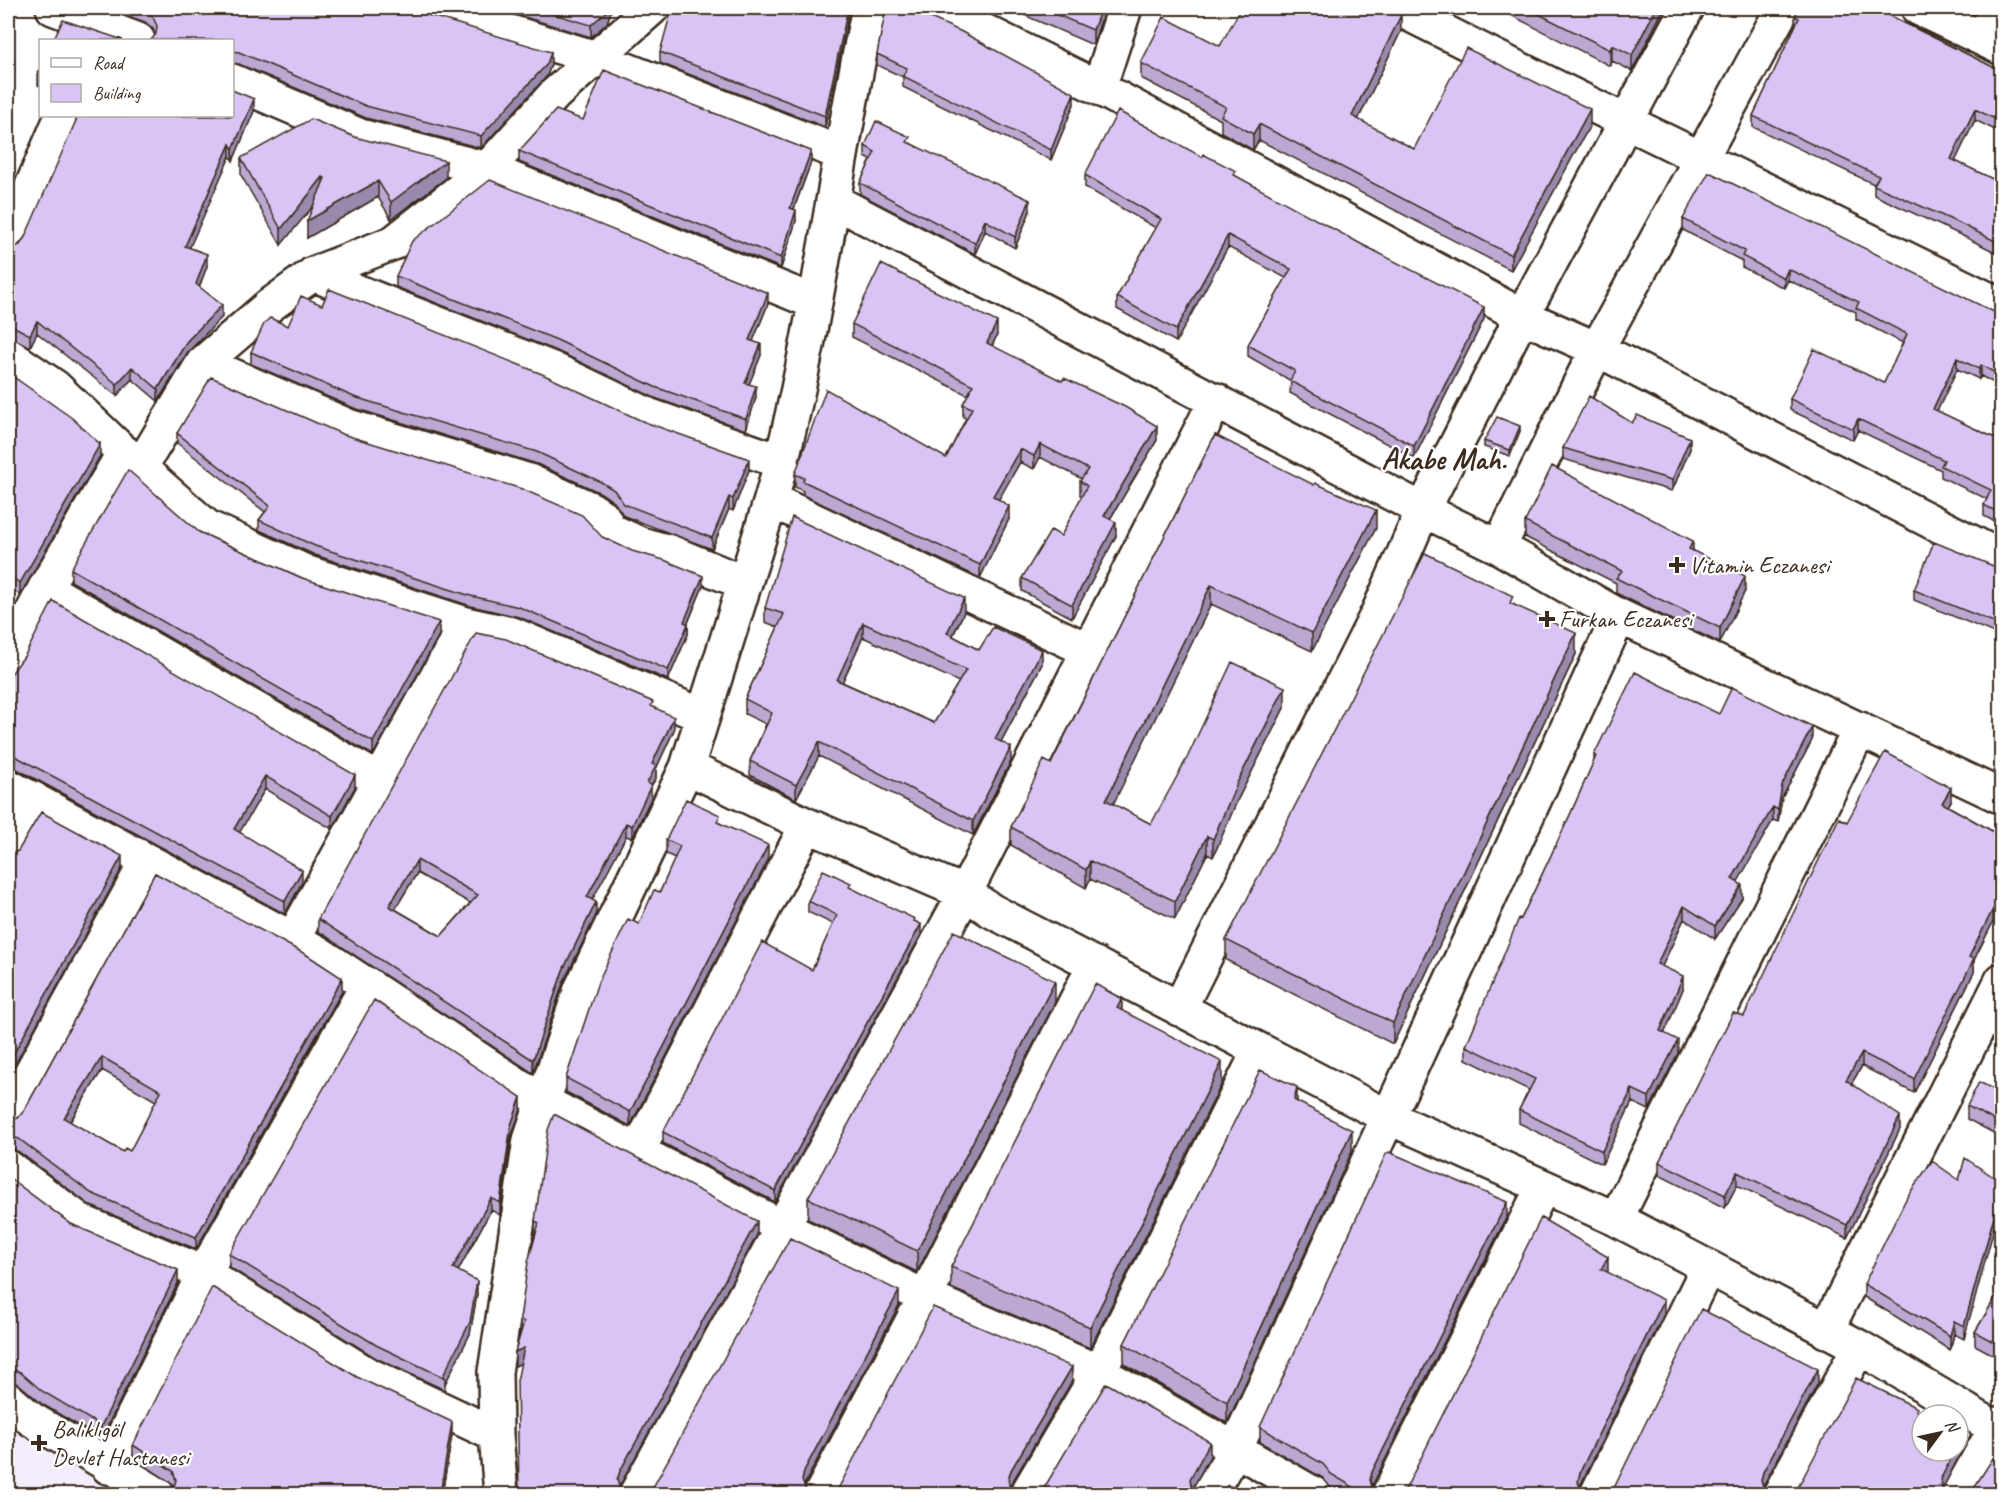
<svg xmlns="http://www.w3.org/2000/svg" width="2009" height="1502" font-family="Caveat,sans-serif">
	<rect width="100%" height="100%" fill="#fff"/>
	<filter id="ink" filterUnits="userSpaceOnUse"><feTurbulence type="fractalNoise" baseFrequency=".0167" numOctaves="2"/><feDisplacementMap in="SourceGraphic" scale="12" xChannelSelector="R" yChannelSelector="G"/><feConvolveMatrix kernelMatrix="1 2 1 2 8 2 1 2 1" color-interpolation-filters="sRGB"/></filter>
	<g filter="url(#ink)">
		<path fill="#f4eefc" d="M8 1404 151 1494H8Z"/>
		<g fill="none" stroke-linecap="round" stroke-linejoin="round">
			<defs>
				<path id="minor" d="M53 8 138 40
					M431 8 596 58 840 153
					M938 8 1099 88 1522 316 1597 349 2002 558
					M1397 8C1597 109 1800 206 2002 306
					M1918 8 2002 48
					M1980 37 2001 8
					M232 81 360 136 487 169 814 302
					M1099 88 1125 8
					M834 201 1423 510 1499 547 1619 616 2002 797
					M8 242 62 116
					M313 274 550 368 648 415 782 462
					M8 355 55 387 140 468 207 527 308 573 466 624 512 634 703 716
					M203 363 348 426 529 481 591 509 603 517 610 530 640 544 670 552 744 583
					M140 468 203 363 269 306 313 274 393 243 487 169 555 94 652 8
					M771 500 1088 650
					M1499 547 1597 349 1783 8
					M45 588 381 781
					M8 659 45 588 124 452
					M687 767 807 825 965 893 992 911 1390 1118 1616 1219 1708 1267 1859 1347 2002 1432
					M8 786 317 952 542 1101 784 1228 925 1297 1099 1372 1314 1494
					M8 848 34 799
					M293 938 466 624
					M1179 1009 1377 615 1423 510 1522 316 1687 8
					M8 1115 146 863
					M638 1151 807 825
					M8 1167 82 1222 204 1273 367 1374 496 1435
					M1616 1219 1860 729
					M1826 1331 2002 980
					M8 1399 31 1419 157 1494
					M108 1467 204 1273 368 984
					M501 1494 496 1435 495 1372 530 1140 581 989 687 767 771 500C816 339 834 171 869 8
					M636 1494 965 893 1216 400
					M821 1494 925 1297 1095 964
					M1027 1494 1099 1372 1259 1051
					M1209 1494 1235 1450 1619 616
					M1389 1494 1543 1187
					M1597 1494 1708 1267
					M1780 1494 1859 1347
					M1959 1494 1995 1429 2002 1423"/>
			</defs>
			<use href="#minor" stroke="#3b2a1e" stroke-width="38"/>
			<use href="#minor" stroke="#fff" stroke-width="33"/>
		</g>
		<path fill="#bba9d3" stroke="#3b2a1e" stroke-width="1.5" fill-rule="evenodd" d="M105 8H417L425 14 551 64 547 76 481 148 366 118 239 64 232 63V40L155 35 153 29 145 22Z
			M494 8H612L607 23 591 37Z
			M850 8 825 127 660 63V52L720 14Z
			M1017 8H1105L1093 45 1017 12Z
			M1488 8H1664L1632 71 1612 61 1610 66 1501 10 1500 13Z
			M1799 8H1880L1879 10 2001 71V133L1975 120 1955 161 2001 183V255L1963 236 1874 195V184L1753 127V116L1795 27V16Z
			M1401 31 1358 120 1414 149 1590 125 1511 270 1259 140 1253 150 1221 132V120L1141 78V63L1220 46Z
			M877 54 1074 104 1051 160 903 87V77L877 65Z
			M40 69V86L38 85V73Z
			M254 111 233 161 230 156 189 248 207 266 199 287 222 317 187 353 158 401 132 379 117 396 37 333 30 347 9 336 8 258 25 237Z
			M583 120 811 162 794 209 796 221 781 268 519 162V151Z
			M910 143 1030 211 1015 248 985 231 975 254 860 194V183L871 160 865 157V146Z
			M241 158 446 178 391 219 378 197 307 238 314 204 281 245 241 175Z
			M1085 175 1236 176 1484 319 1414 458 1290 393 1291 381 1248 356V345L1286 278 1228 247 1176 342 1117 309V297L1156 228 1085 187Z
			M1683 219 1994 312H2001V387L1981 376 1979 379 1957 369 1937 411 2001 441V525L1984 516V505L1987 499 1941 477V470L1858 430 1853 440 1790 410V399L1884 383 1903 343 1856 319V312L1788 280 1784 288 1742 267V261L1683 230Z
			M396 276 768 304 753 341 761 355 749 384 756 397 746 430 655 398 557 351 396 287Z
			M322 305 642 421 749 470 733 511 729 509 712 549 624 516 614 502 601 493 537 464 354 408 251 364V352L288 326Z
			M852 324 997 335 992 346 1157 440 1110 519 1116 536 1072 618 1022 591V578L1061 536 1082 496 1080 495V481L1082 479 1040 457 1034 469 1020 462 998 500 1009 519 980 578 803 495V491L795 487V474L946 458 966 418 963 417V404L968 395 852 337Z
			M8 364 14 377 100 456 20 595 8 587Z
			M1632 423 1690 449 1672 491 1563 459V448Z
			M1520 431 1510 456 1484 447V441Z
			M177 433 342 434 602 537 703 586 688 623V634L668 680 519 617 471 606 315 555 259 530V520L265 512 177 443Z
			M1215 435 1376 528 1312 651 1211 604 1113 804 1151 824 1285 706 1237 801 1213 857 1207 854 1175 919 1090 879 1086 888 1011 845V827L1051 764Z
			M1525 522 1693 550 1745 591 1720 643 1628 599 1616 593V583L1525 537Z
			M199 532 302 578 439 635 373 755 71 581V569Z
			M2001 569V636L1914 600V590Z
			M1513 604 1576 654 1393 1044 1226 960V940Z
			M765 608 964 612 953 636 979 650 1042 664 1001 742 1011 761 973 835 819 756 796 799 750 775V761L766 724 745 714V699L778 627 765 622ZM863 637 959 682 934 723 842 682Z
			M11 674 355 787 332 829 265 789 239 832 302 882 285 914 17 769 8 767Z
			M653 707 674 730 656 769V778L651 786V798L632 838 626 836 592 900 596 915 563 983 533 1073 318 931V919ZM417 873 470 903 441 936 395 909Z
			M1719 714 1812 740 1782 798 1778 822 1773 820 1737 882 1742 898 1715 939 1684 919 1662 966 1683 989 1664 1033 1678 1053 1649 1110 1632 1102 1602 1164 1519 1123V1110L1529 1090 1466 1059V1046L1521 919 1570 815 1594 761V755Z
			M1951 801 1948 806 2001 836V927L1993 922 1974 960V972L1914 1093 1862 1066 1851 1084 1900 1129 1847 1238 1737 1185 1725 1208 1659 1175V1162L1744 1016 1847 822Z
			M720 823 768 860 630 1126 566 1092V1078L639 924 660 892 675 858 666 854V840Z
			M155 873 342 991 196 1249 91 1206 19 1152 10 1148 8 1149V1121L18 1118 24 1111ZM102 1070 156 1101 130 1151 123 1152 70 1122Z
			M851 888 915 922 921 935 775 1202 663 1143V1132L812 970 833 924 808 912V901Z
			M1055 1002 917 1272 808 1219V1198Z
			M1122 1011 1222 1083 1090 1348 951 1288V1267Z
			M2001 1021V1039L1999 1038V1025Z
			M2001 1091V1137L1967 1119V1106L2001 1093Z
			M1297 1102 1352 1151 1227 1423 1124 1364V1344Z
			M521 1109 511 1137 500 1215 491 1210 458 1271 477 1294 470 1334 445 1384V1390L376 1358 229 1267V1254Z
			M8 1177 71 1224 178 1283 101 1439 42 1404 20 1385 11 1381H8Z
			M1959 1180 2001 1182 1964 1339 1954 1334 1950 1350 1864 1297V1284Z
			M1507 1216 1372 1486 1373 1490 1378 1494H1342L1331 1488 1323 1478 1260 1442V1427Z
			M535 1221 757 1235 619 1487 518 1494 521 1363 515 1366 520 1333V1319L536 1235H535Z
			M2001 1288V1359L1975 1345V1332Z
			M452 1435 442 1494H169L173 1490V1484L133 1458V1445Z"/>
		<path fill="#988aac" stroke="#3b2a1e" stroke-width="1.5" d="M608 8H612L607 23 591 37V25Z
			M848 8H850L825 127V116Z
			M1101 8H1105L1093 45V30Z
			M1656 8H1664L1632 71V55Z
			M1401 15V31L1352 132V116Z
			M1612 45V61L1610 66V50Z
			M551 52V64L547 76 481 148V136Z
			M1074 93V104L1051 160V150Z
			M254 99V111L233 161V149Z
			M1590 109V125L1511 270V255Z
			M1975 109V120L1951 170V159Z
			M1259 124V140L1253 150V134Z
			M230 144V156L185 258V246Z
			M811 151V162L790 219V208Z
			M446 161V178L391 219V202Z
			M323 177V194L281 245V229Z
			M378 181V197L307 238V221Z
			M1030 200V211L1015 248V237Z
			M796 210V221L781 268V258Z
			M985 220V231L975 254V243Z
			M1228 235V247L1176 342V330Z
			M207 254V266L196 296V284Z
			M1788 269V280L1784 288V278Z
			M768 293V304L749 351V340Z
			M222 305V317L187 353 158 401V389L187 341Z
			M1484 307V319L1414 458V446Z
			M37 321V333L30 347V335Z
			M997 322V335L987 356V343Z
			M9 324V336L8 337V325Z
			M761 344V355L745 394V383Z
			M1957 358V369L1933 420V409Z
			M1981 365V376L1979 379V369Z
			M132 367V379L117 396V384Z
			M756 386V397L746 430V419Z
			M1858 419V430L1853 440V429Z
			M1157 426V440L1104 529V516Z
			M1520 426V431L1510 456V450Z
			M1690 438V449L1672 491V480Z
			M100 444V456L20 595V583Z
			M1040 444V457L1034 469V456Z
			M1020 449V462L993 510V496Z
			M749 459V470L733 511V499Z
			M729 497V509L712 549V538Z
			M1009 506V519L980 578V565Z
			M1376 510V528L1312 651V633Z
			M1116 522V536L1072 618V605Z
			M1693 541V556L1689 549Z
			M703 576V586L684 632V622Z
			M1745 576V591L1720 643V628Z
			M1211 585V604L1106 819V800Z
			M964 598V612L947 647V633Z
			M439 622V635L373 755V742Z
			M863 623V637L837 694V680Z
			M688 624V634L668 680V670Z
			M1576 633V654L1393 1044V1023Z
			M1042 650V664L995 753V739Z
			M1285 687V706L1237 801 1213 857V839L1237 783Z
			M674 717V730L656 769V778L651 786V798L632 838V826L652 764Z
			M1812 727V740L1782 798 1778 822V810L1782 785Z
			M819 742V756L796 799V785Z
			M1011 747V761L973 835V821Z
			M355 775V787L332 829V816Z
			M265 776V789L234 842V829Z
			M1951 788V801L1942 816V803Z
			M1773 807V820L1732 892V879Z
			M626 823V836L587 910V897Z
			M1207 836V854L1175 919V901Z
			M768 845V860L630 1126V1112Z
			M122 856V868L8 1077V1064Z
			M417 860V873L389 919V906Z
			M1090 861V879L1086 888V870Z
			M302 870V882L285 914V901Z
			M1742 885V898L1715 939V926Z
			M596 902V915L563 983 533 1073V1060L563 970Z
			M1684 906V919L1657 977V964Z
			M1993 909V922L1974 960V972L1914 1093V1079L1969 957Z
			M921 924V935L775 1202V1191Z
			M1683 976V989L1660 1044V1031Z
			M342 978V991L196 1249V1237Z
			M1055 981V1002L917 1272V1251Z
			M1122 999V1019L1117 1008Z
			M1678 1040V1053L1649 1110V1097Z
			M1862 1053V1066L1846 1093V1080Z
			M102 1057V1070L64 1131V1118Z
			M1222 1062V1083L1090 1348V1327Z
			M1297 1087V1108L1294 1100Z
			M1632 1089V1102L1602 1164V1151Z
			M521 1097V1109L511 1137 500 1215V1203L511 1125Z
			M1900 1116V1129L1847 1238V1225Z
			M1352 1130V1151L1227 1423V1402Z
			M1737 1172V1185L1725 1208V1195Z
			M2001 1190V1203L1964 1339V1326Z
			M491 1198V1210L453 1280V1268Z
			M1507 1202V1216L1372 1486 1370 1480 1372 1472Z
			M757 1221V1235L620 1485 617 1494V1480L620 1471Z
			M1608 1257V1271L1601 1284V1269Z
			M178 1270V1283L101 1439V1426Z
			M477 1281V1294L470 1334 445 1384V1378L443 1376Z
			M899 1291V1305L804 1485 802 1494V1481L804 1471Z
			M1664 1300V1314L1580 1486 1578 1482 1580 1472Z
			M1954 1321V1334L1950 1350V1336Z
			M524 1348V1362L515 1366V1352Z
			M1072 1367V1381L1011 1484 1008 1493V1479L1011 1470Z
			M1818 1369V1383L1763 1486 1761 1480 1763 1472Z
			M452 1422V1435L442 1494H440Z
			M1964 1432V1446L1940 1494V1480L1955 1451H1958V1444Z
			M1210 1442V1456L1190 1493V1479Z"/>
		<path fill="#d9c5f5" stroke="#3b2a1e" stroke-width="1.5" fill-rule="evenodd" d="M137 8H417L425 14 551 52 547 64 481 136 366 106 239 52 232 51V40H151L156 34 157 26 153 17 145 11Z
			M533 8H608L607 11 591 25Z
			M672 8H696L720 14 722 8H848L825 116 660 52Z
			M886 8H890L897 10 898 8H908L962 32 1074 93 1051 150 903 76 907 68 877 54Z
			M1041 8H1101L1093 30Z
			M1241 8H1387L1401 15 1352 116 1414 149 1466 48 1590 109 1511 255 1259 124 1253 134 1221 116 1226 107 1141 63 1164 17 1220 46Z
			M1527 8H1656L1632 55 1612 45 1610 50Z
			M1799 8H1874L2001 71V122L1975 109 1951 159 2001 183V244L1963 225 1874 185 1879 176 1753 116 1799 18 1795 16Z
			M63 20 123 40H53Z
			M604 70 811 151 790 208 796 210 781 258 519 151 556 110 583 120Z
			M232 90 254 99 233 149 230 144 185 246 207 254 196 284 222 305 187 341 158 389 132 367 117 384 37 321 30 335 9 324 8 325V258L12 248 20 245 25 237 78 116H232Z
			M1118 111 1202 157 1203 154 1236 171 1234 175 1361 244 1484 307 1414 446 1290 381 1295 371 1248 345 1291 269 1228 235 1176 330 1117 297 1161 219 1085 175Z
			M311 119 355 137 446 161 391 202 378 181 307 221 325 178 323 177 281 229 241 158Z
			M876 121 910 137 907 142 1030 200 1015 237 985 220 975 243 860 183 875 152 865 146Z
			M1709 172 1994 312H2001V376L1981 365 1979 369 1957 358 1933 409 2001 441V514L1984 505 1991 490 1941 466 1944 460 1858 419 1853 429 1790 399 1814 349 1884 383 1907 334 1856 308 1859 302 1788 269 1784 278 1742 256 1745 251 1683 219Z
			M490 180 768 293 749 340 761 344 745 383 756 386 746 419 655 387 557 340 396 276 412 241Z
			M881 264 997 322 987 343 1062 381 1064 378 1125 407 1157 426 1104 516 1116 522 1072 605 1022 578 1051 530 1061 536 1087 486 1080 481 1088 469 1040 444 1034 456 1020 449 993 496 1009 506 980 565 803 481 804 478 795 474 826 389 946 458 972 408 963 404 973 385 852 324Z
			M329 289 542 374 642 421 749 459 733 499 729 497 712 538 624 504 614 490 601 482 537 452 354 397 251 352 264 324 270 318 288 326 301 296 322 305Z
			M8 364 14 370 11 375 72 418 100 444 20 583 8 575Z
			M211 377 342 434 522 489 582 515 602 537 632 551 664 560 703 576 684 622 688 624 668 670 519 607 471 596 315 546 259 520 270 506 177 433Z
			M1589 396 1632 423 1637 415 1690 438 1672 480 1563 448Z
			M1497 417 1520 426 1510 450 1484 441Z
			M1215 435 1314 485 1315 483 1376 510 1312 633 1211 585 1106 800 1151 824 1187 758 1232 662 1285 687 1237 783 1213 839 1207 836 1175 901 1090 861 1086 870 1011 827 1044 760 1051 764Z
			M1552 466 1693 541 1689 549 1745 576 1720 628 1628 584 1616 578 1622 571 1525 522Z
			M128 470 199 532 302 578 439 622 373 742 71 569Z
			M792 517 964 598 947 633 979 650 993 627 1042 650 995 739 1011 747 973 821 819 742 796 785 750 761 772 713 745 699 784 614 765 608ZM863 623 966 670 934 723 837 680Z
			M1934 542 2001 569V625L1914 590Z
			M1425 553 1513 596 1510 603 1576 633 1393 1023 1226 940Z
			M53 601 355 775 332 816 265 776 234 829 302 870 285 901 17 757 8 755V672L11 674 25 655Z
			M476 633 506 639 653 702 651 706 674 717 652 764 656 766 647 783 651 785 632 826 626 823 587 897 596 902 563 970 533 1060 318 919ZM417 860 478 895 441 936 389 906Z
			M1635 672 1719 714 1732 687 1812 727 1782 785 1778 810 1773 807 1732 879 1742 885 1715 926 1684 906 1657 964 1683 976 1660 1031 1678 1040 1649 1097 1632 1089 1602 1151 1519 1110 1535 1079 1466 1046 1519 918 1521 919 1570 815 1596 756 1594 755Z
			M1885 752 1951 788 1942 803 2001 836V914L1993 909 1969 957 1974 959 1914 1079 1862 1053 1846 1080 1900 1116 1847 1225 1737 1172 1725 1195 1659 1162 1733 1013 1744 1016 1839 818 1847 822Z
			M686 799 720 815 717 822 768 845 630 1112 566 1078 598 982 628 919 639 924 654 890 660 892 680 846 666 840Z
			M41 812 122 856 8 1064V854L18 851Z
			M823 870 851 883 849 887 915 919 914 921 921 924 775 1191 663 1132 762 942 812 970 837 915 808 901Z
			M155 873 307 955 342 978 196 1237 91 1193 19 1139 10 1136H8V1121L18 1118 24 1111ZM102 1057 161 1091 130 1151 125 1148 123 1152 64 1118Z
			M954 931 1055 981 917 1251 808 1198Z
			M1095 984 1122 999 1117 1008 1222 1062 1090 1327 951 1267Z
			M374 1000 521 1097 511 1125 500 1203 491 1198 453 1268 477 1281 470 1322 443 1376 445 1378 376 1345 229 1254Z
			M1260 1070 1297 1087 1294 1100 1352 1130 1227 1402 1124 1344Z
			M1979 1082 2001 1093V1091V1124L1967 1106Z
			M554 1114 757 1221 620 1471 617 1480 620 1489 625 1494H519L517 1381 524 1348 515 1352 524 1322 520 1319 528 1262 539 1223 535 1221 548 1130Z
			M1389 1152 1507 1202 1372 1472 1370 1480 1373 1490 1378 1494H1365L1331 1474 1323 1464 1260 1427 1386 1154Z
			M1965 1158 2001 1182V1190L1964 1326 1954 1321 1950 1336 1864 1284 1907 1197 1932 1161 1959 1180Z
			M8 1177 71 1224 178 1270 101 1426 42 1391 20 1372 11 1368H8Z
			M1541 1218 1608 1257 1601 1269 1664 1300 1580 1472 1578 1482 1581 1490 1586 1494H1400L1406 1488Z
			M790 1238 899 1291 804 1471 802 1481 806 1490 810 1494H647L652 1489Z
			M212 1287 357 1377 452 1422 440 1494H214L202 1488 200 1494H169L173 1490 176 1480 173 1471 133 1445Z
			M2001 1288V1346L1975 1332Z
			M933 1307 1072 1367 1011 1470 1008 1479 1010 1489 1016 1494H832L838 1489Z
			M1701 1309 1818 1369 1763 1472 1761 1480 1764 1489 1769 1494H1608L1614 1488Z
			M1856 1378 1917 1408 1916 1411 1925 1415H1922V1451H1955L1940 1480 1943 1490 1948 1494H1791L1797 1489Z
			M1106 1383 1210 1442 1190 1479 1192 1489 1198 1494H1038L1043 1490Z
			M1958 1430 1964 1432 1958 1444Z
			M1993 1458 2001 1462V1494H1970Z
			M1228 1485 1244 1494H1219Z"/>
	</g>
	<g fill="#3b2a1e" stroke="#fff" stroke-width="2">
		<path d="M1674 556h6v6h6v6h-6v6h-6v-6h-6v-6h6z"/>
		<path d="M1544 610h6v6h6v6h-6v6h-6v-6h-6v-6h6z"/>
		<path d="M36 1434h6v6h6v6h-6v6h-6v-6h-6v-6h6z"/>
	</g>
	<g text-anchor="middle" stroke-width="4.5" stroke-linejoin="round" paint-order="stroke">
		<g font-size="24" fill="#3b2a1e" stroke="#fff" text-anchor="start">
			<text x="1689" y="573">Vitamin Eczanesi</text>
			<text x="1559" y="627">Furkan Eczanesi</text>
			<text x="52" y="1437">Balıklıgöl<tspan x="52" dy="28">Devlet Hastanesi</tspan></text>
		</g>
		<g font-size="30" font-weight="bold" fill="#3b2a1e" stroke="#fff">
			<text x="1444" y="469">Akabe Mah.</text>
		</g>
	</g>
	<rect width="2009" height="1502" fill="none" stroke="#fff" stroke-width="30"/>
	<rect x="15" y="15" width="1979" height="1472" fill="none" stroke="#3b2a1e" stroke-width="2" filter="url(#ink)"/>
	<rect x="39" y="39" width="195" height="78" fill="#ffffff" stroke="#b1aaa5" stroke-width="1.5"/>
	<rect x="51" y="58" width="30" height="9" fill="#ffffff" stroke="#b1aaa5" stroke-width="1.5"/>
	<text x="93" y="69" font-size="18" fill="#3b2a1e">Road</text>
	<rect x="51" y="84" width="30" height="18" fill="#d9c5f5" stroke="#b1aaa5" stroke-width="1.5"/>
	<text x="93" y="99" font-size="18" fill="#3b2a1e">Building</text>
	<g transform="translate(1940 1433) rotate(57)"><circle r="28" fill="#ffffff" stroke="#b1aaa5" stroke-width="1.5"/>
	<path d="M0-4.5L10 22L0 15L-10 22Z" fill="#3b2a1e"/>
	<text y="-9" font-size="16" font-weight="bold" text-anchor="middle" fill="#3b2a1e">N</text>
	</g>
</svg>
